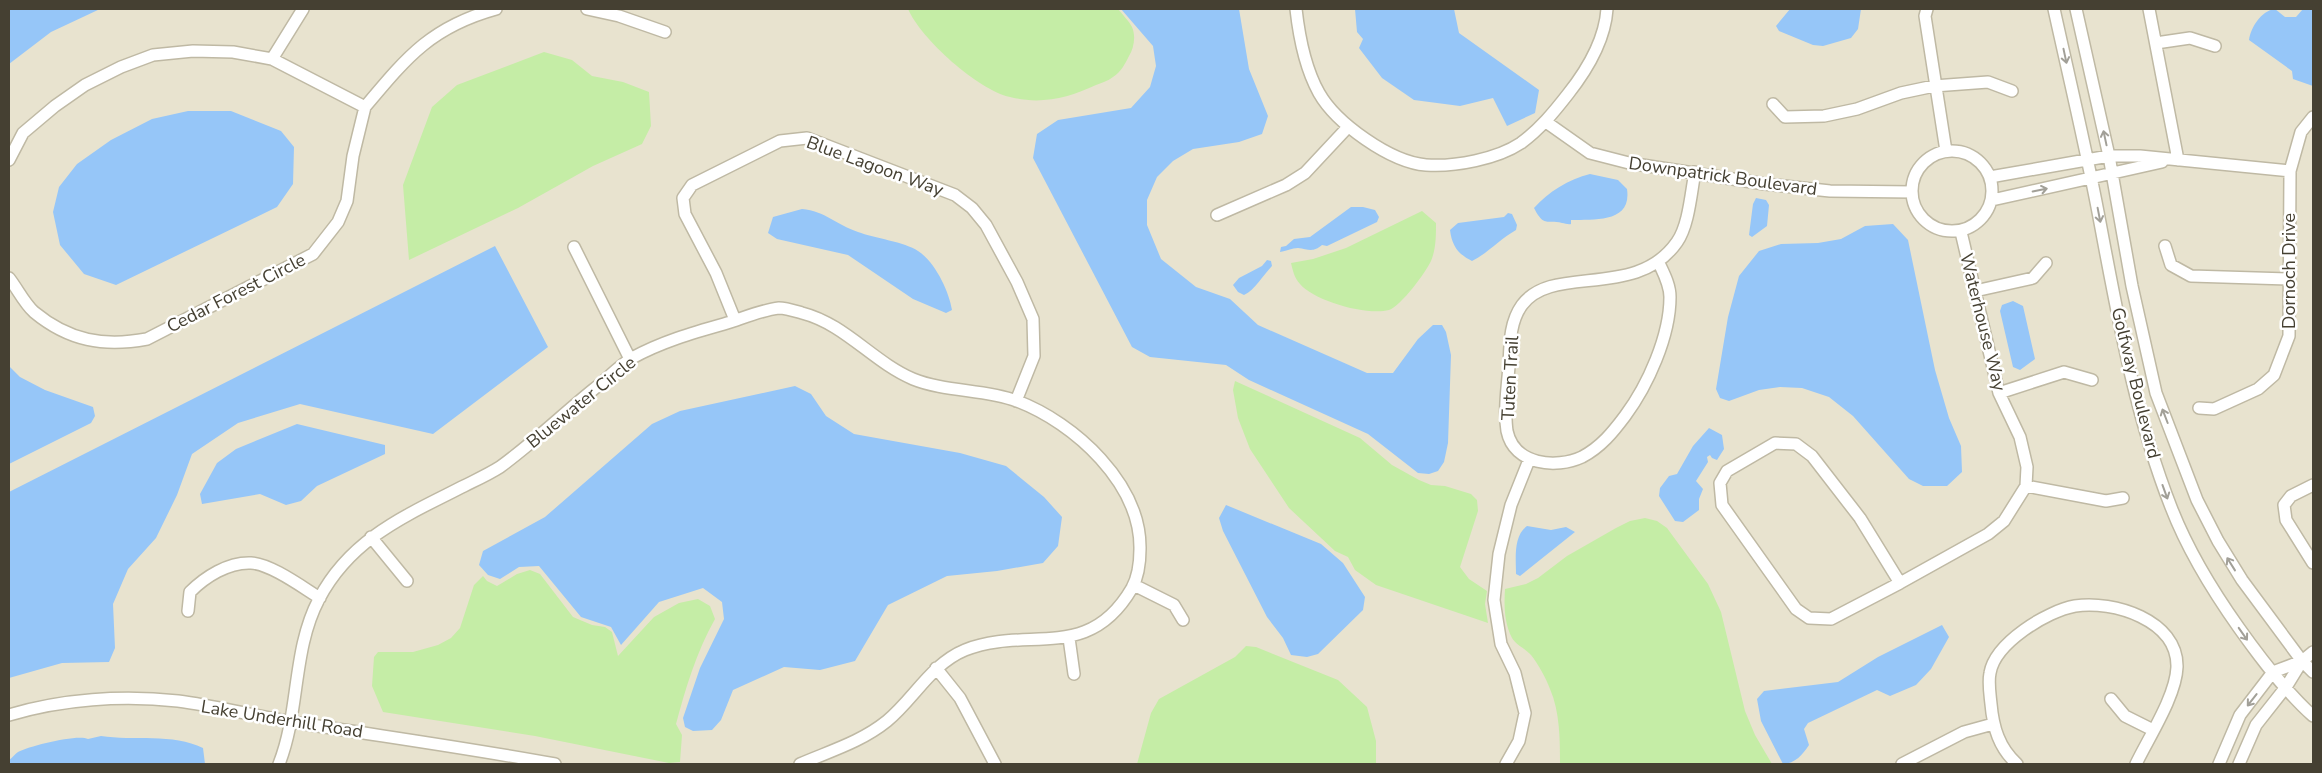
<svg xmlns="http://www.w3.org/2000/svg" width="2322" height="773" font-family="'Nunito Sans',sans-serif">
	<rect width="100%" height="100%" fill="#f3f0e2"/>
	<path fill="#e8e3cf" d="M9 9H2313V764H9Z"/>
	<path fill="#c5eda6" d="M908 9H1118C1122 14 1129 21 1132 27 1136 36 1134 48 1129 56 1125 64 1121 72 1113 77 1108 81 1101 83 1096 85 1068 98 1041 105 1010 97 978 90 921 39 908 9Z
		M544 52 572 60 592 76 623 82 649 92 651 126 642 144 593 166 518 208 409 260 403 185 432 107 457 85Z
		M1422 211 1436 223C1436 236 1436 249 1431 261 1426 272 1401 306 1389 310 1367 316 1314 301 1300 284 1294 277 1293 271 1291 263L1313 259 1346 248Z
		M1235 381 1360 438 1392 465 1419 480 1431 485 1445 486 1471 494 1477 500 1478 511 1460 567 1469 579 1487 591 1485 604 1488 623 1376 585 1355 570 1348 557 1335 551 1289 508 1250 449 1238 418 1233 390Z
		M1645 518 1657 521 1667 528 1708 584 1721 612 1745 711 1755 735 1772 764H1560C1560 740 1560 712 1550 689 1546 678 1538 664 1531 655 1526 649 1516 645 1512 638 1504 623 1504 605 1505 589L1526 584 1538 578 1567 556 1616 528 1630 521Z
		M530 570 540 574 573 617 592 625 605 627 612 632 618 656 654 617 679 603 698 599 710 606 715 619C696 653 686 687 676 724L682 735 680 762 669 763 535 736 383 712 372 686 374 657 378 652H413L438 645 451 638 460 628 474 585 483 576 487 581 497 586 517 574Z
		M1246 646 1256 647 1338 680 1367 707 1376 741V764H1137L1151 713 1159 699 1235 657Z"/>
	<path fill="#96c6f8" d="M9 9H100L51 32 9 64Z
		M1121 9H1239L1249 69 1268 116 1262 134 1239 142 1193 149 1173 161 1157 177 1147 200V225L1161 259 1196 287 1230 299 1258 325 1367 373H1393L1418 339 1433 325H1442L1446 332 1451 355 1448 443 1444 462 1438 471 1429 474 1418 473 1368 434 1249 380 1226 365 1150 357 1132 347 1033 158 1037 134 1058 120 1131 108 1150 87 1156 66 1153 46Z
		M1355 9H1454L1459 33 1539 90 1535 113 1507 126 1493 98 1460 106 1414 100 1382 78 1359 48 1363 39 1357 32Z
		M1790 9H1861L1858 29 1851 38 1823 46 1813 45 1779 31 1776 26Z
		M2275 9 2285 17H2296L2303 9H2313V86L2293 79 2292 71 2249 40C2251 27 2261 11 2275 9Z
		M188 111H231L281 131 294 147 293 184 277 207 116 285 84 274 60 245 53 212 59 187 77 164 111 140 152 119Z
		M1590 174 1618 180 1627 189C1632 223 1595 219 1571 220V224C1568 225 1565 223 1562 223 1548 219 1544 228 1534 208 1548 192 1569 179 1590 174Z
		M1756 198 1766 200 1769 205 1767 226 1752 237 1749 235 1753 204Z
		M1351 207H1363L1375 210 1379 217 1377 222 1327 246 1322 245C1313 253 1308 249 1298 248 1292 248 1286 251 1280 252L1281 247 1286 246 1294 239 1310 237Z
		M802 209C825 211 837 225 858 232 874 238 905 242 918 251 935 262 949 291 952 310L946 313 913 299 848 255 777 239 768 233 773 217Z
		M1508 213 1512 214 1517 225 1516 230C1500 239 1488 253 1472 261 1458 254 1452 246 1450 230L1458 223 1504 217Z
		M1893 224 1908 240 1935 370 1949 418 1961 446 1962 472 1947 486H1923L1909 479 1853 416 1829 397 1802 388 1780 387 1759 390 1729 401 1720 398 1716 389 1728 317 1739 276 1759 251 1781 244 1818 243 1841 239 1865 226Z
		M495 246 548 347 433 434 300 404 238 423 192 454 177 495 156 538 128 569 113 604 115 648 109 662 62 663 9 678V492Z
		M1267 260 1271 261 1272 266C1263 275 1255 290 1244 295L1238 292 1233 285 1239 278 1262 266Z
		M2013 301 2023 306 2035 359 2020 370 2013 367 2000 311 2002 305Z
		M9 366 20 377 45 390 93 407 95 416 91 423 9 464Z
		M795 386 811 394 826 416 854 434 960 453 1006 466 1044 497 1062 517 1058 546 1043 563 997 571 947 576 888 605 855 661 820 670 784 667 733 690 721 720 712 730 693 731 685 727 683 718 700 668 724 619 722 602 703 588 659 602 621 645 611 627 581 617 539 566 519 567 500 579 488 575 479 565 483 551 545 517 652 424 680 411Z
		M297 424 385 445V454L317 486 301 501 286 505 260 494 202 504 200 494 217 463 236 449Z
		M1709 428 1722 435 1724 449 1717 460 1712 458 1710 455 1707 457 1708 462 1696 481 1703 489 1699 499V510L1683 522 1675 521 1659 496 1660 488 1669 476 1677 474 1693 446Z
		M1226 505 1321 544 1343 563 1365 597 1363 610 1318 654 1307 657 1291 655 1283 638 1267 617 1223 531 1219 518Z
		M1527 526 1551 530 1566 527 1575 532 1520 576 1516 574C1516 559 1513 536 1527 526Z
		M1942 625 1949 637 1931 669 1916 685 1890 696 1877 690 1808 723 1804 729 1809 745C1803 754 1795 764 1783 764L1761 721 1757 699 1764 691 1838 682 1878 657Z
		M101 736C133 741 173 733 203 748L205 764H9V760C12 758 15 754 18 752 30 746 77 734 88 739Z"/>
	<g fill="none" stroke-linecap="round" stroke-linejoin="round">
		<defs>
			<path id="minor" d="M587 9 619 16 665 32
				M1296 9C1299 36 1305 68 1319 93 1336 123 1390 162 1426 165 1455 167 1497 159 1521 143 1540 129 1554 112 1568 94 1587 70 1605 39 1607 9
				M1927 9 1925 16 1946 151
				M2054 9C2069 77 2085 144 2098 212 2117 312 2134 413 2171 507 2188 551 2212 590 2239 628 2261 659 2285 691 2313 716
				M2076 9 2109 156 2132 286 2156 393 2197 500 2218 541 2242 580 2302 661 2313 672
				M2149 9 2178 160
				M2156 43 2190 38 2215 46
				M272 59 303 9
				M1773 104 1785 117 1824 116 1857 109 1901 93 1934 86 1988 82 2012 91
				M365 107C407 57 431 27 496 9
				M1546 122 1590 153 1629 163 1765 184 1830 191 1912 192
				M1912 191a40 40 0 1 1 80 0a40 40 0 1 1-80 0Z
				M9 160 23 133 55 106 85 85 121 67 153 55 193 51 233 52 272 59 365 107 353 156 347 201 338 222 313 254 147 339C104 347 69 341 34 312 24 303 17 288 9 278
				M1990 177 2109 156H2140L2290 171
				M1992 200 2162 162
				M1217 215 1286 185 1305 173 1348 127
				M2165 246 2171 265 2191 276 2288 279
				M574 247 630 359
				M1658 261C1663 272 1670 284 1670 297 1670 336 1648 385 1625 416 1613 432 1601 447 1582 457 1556 469 1514 465 1507 431 1504 411 1507 388 1509 367 1510 346 1509 323 1522 305 1553 263 1636 301 1677 242 1689 225 1691 192 1695 172
				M1975 291 2033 278 2046 263
				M735 320 716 273 685 214 683 198 692 185 780 141 807 138 955 195 972 208 986 225 1017 282 1033 319 1034 356 1016 401
				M1999 393 2064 372 2092 380
				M2199 408 2214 409 2258 389 2274 375 2289 336 2290 171 2301 132 2313 117
				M2313 485 2291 496 2284 505 2286 520 2313 563
				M2026 486 2106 501 2123 498
				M371 537 407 581
				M1900 583 1860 518 1812 456 1796 444 1775 443 1727 471 1720 483 1722 505 1796 609 1809 618 1831 619 1900 583 1988 534 2004 521 2026 486 2027 467 2020 437 1999 393 1961 232
				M1134 585 1174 605 1183 620
				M188 611 190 592C205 577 228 562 251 563 271 564 302 587 320 598
				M1069 638 1074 674
				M936 668 960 698 995 764
				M2111 699 2125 716 2153 730
				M9 715C62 699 122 695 178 701 216 706 254 716 293 722 380 736 468 748 555 764
				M279 764C300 711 292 650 319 599 351 538 407 515 464 486 476 480 489 474 500 467 533 443 563 414 594 389 607 379 619 366 632 358 661 342 692 333 724 324 741 319 761 310 779 308 786 308 795 311 802 313 845 324 873 362 913 379 945 392 985 389 1017 401 1075 423 1141 484 1140 549 1140 562 1138 577 1132 588 1088 664 1027 625 965 650 931 664 914 699 887 721 861 742 830 751 800 764
				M1506 764 1519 741 1525 713 1515 673 1501 644 1494 600 1499 554 1511 505 1529 460
				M1902 764 1964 732 1993 724
				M2017 764C1999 748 1993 727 1991 704 1990 694 1988 683 1990 673 1995 643 2047 611 2075 606 2113 600 2178 620 2177 667 2176 696 2149 737 2136 764
				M2219 764 2240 715 2273 672 2302 661
				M2239 764 2256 725 2286 687 2302 661 2313 652"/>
		</defs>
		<use href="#minor" stroke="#bfb9a4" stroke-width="14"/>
		<use href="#minor" stroke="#fff" stroke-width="11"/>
	</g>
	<defs><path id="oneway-shaft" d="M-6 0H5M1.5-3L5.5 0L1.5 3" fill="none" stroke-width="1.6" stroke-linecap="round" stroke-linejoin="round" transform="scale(1.25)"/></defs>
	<g stroke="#a2a098">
		<use href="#oneway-shaft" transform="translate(2065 56) rotate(78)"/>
		<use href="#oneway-shaft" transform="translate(2105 138) rotate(-102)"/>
		<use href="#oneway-shaft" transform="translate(2040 190) rotate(-12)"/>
		<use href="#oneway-shaft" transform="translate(2099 215) rotate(79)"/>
		<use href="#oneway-shaft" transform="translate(2165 416) rotate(-111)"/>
		<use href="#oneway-shaft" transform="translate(2165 492) rotate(70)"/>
		<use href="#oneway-shaft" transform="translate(2231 564) rotate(-122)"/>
		<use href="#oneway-shaft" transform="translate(2243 634) rotate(55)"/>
		<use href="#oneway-shaft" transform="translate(2252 700) rotate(128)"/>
	</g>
	<g text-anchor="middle" stroke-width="5" stroke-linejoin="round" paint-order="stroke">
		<g font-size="18" fill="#454032" stroke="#fff">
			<text transform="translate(875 166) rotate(20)" y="6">Blue Lagoon Way</text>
			<text transform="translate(1723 176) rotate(8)" y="6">Downpatrick Boulevard</text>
			<text transform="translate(2289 271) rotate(-90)" y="6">Dornoch Drive</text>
			<text transform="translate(236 293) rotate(-27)" y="6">Cedar Forest Circle</text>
			<text transform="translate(1983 322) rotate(76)" y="6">Waterhouse Way</text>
			<text transform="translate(1510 378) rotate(-87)" y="6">Tuten Trail</text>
			<text transform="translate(2136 383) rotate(76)" y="6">Golfway Boulevard</text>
			<text transform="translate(581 402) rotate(-39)" y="6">Bluewater Circle</text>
			<text transform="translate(282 719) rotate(9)" y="6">Lake Underhill Road</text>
		</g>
	</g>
	<rect width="2322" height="773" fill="none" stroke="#454032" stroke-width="20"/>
</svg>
